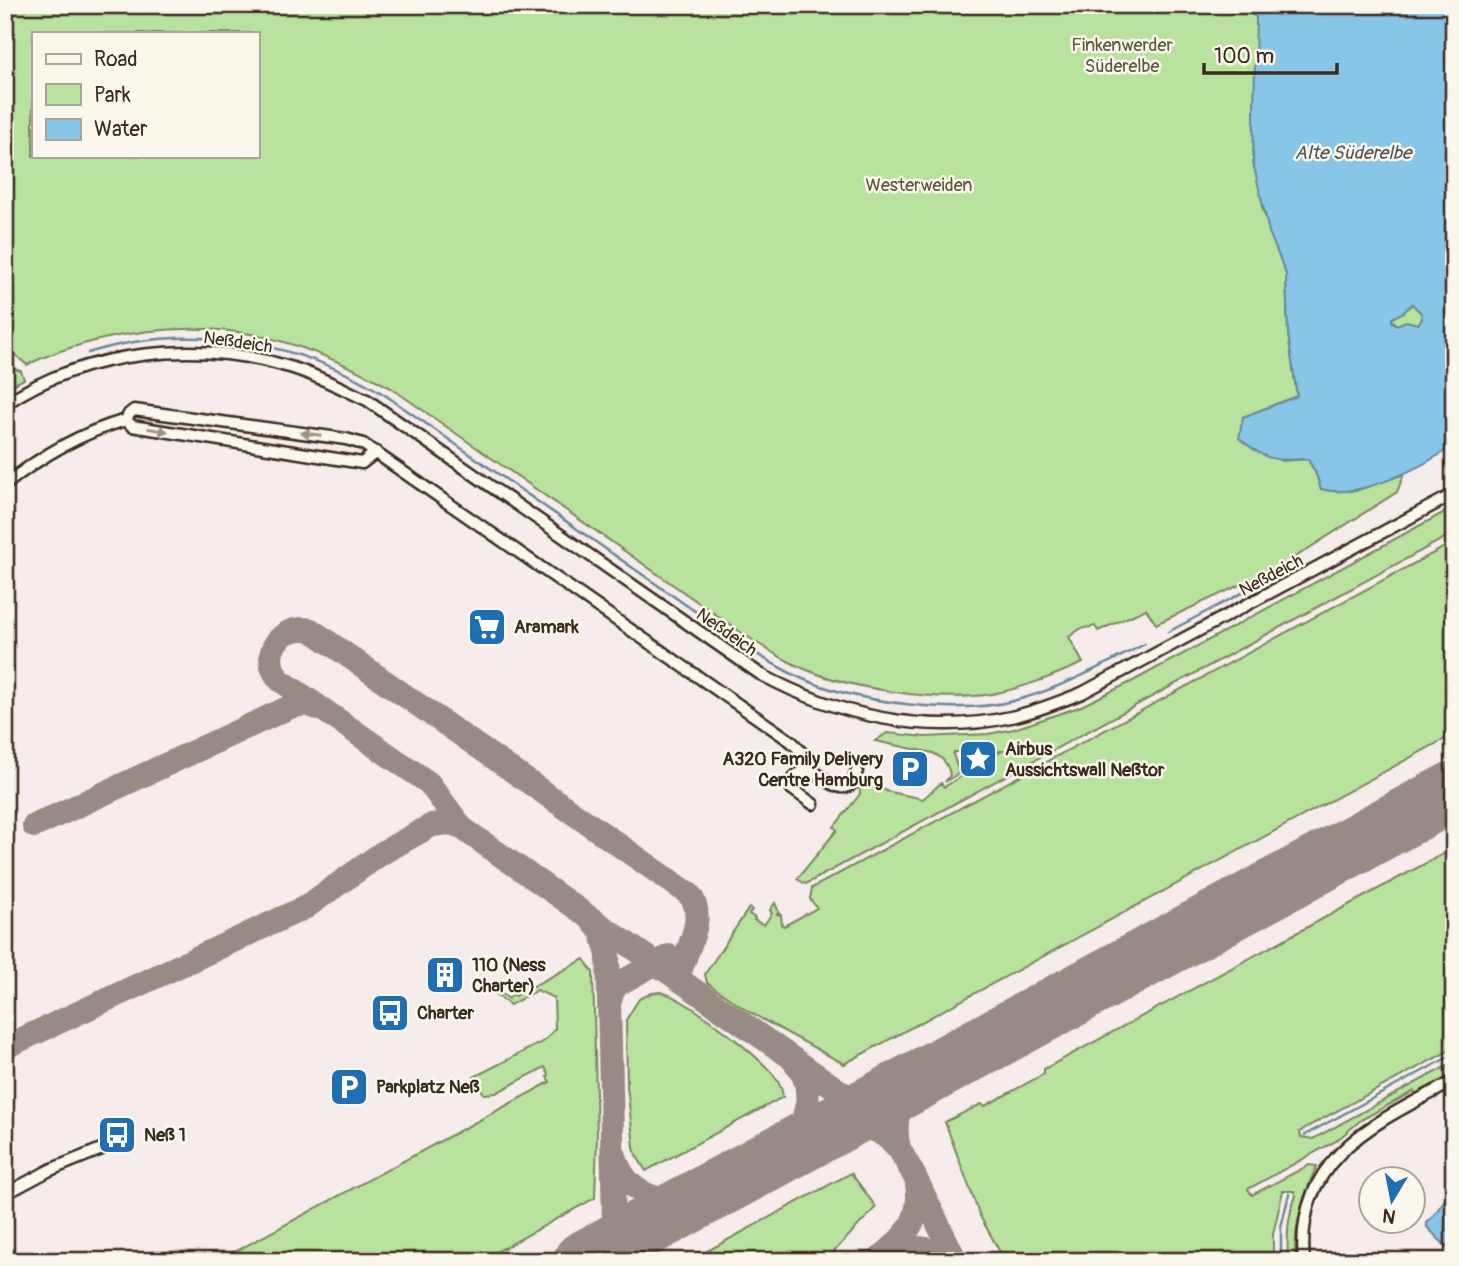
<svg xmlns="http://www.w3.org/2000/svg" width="1459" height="1266" font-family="Pangolin,sans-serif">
	<rect width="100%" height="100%" fill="#f6ecec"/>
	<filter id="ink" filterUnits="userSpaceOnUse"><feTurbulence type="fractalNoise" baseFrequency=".0143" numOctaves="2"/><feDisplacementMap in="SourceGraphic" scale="14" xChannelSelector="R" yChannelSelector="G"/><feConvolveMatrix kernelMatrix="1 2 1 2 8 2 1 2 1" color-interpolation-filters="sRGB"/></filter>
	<g filter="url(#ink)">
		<path fill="#b8e29e" stroke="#7a865e" stroke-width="2" fill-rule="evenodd" d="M5 5H1454L1262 207 1286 274 1288 333 1297 396 1243 417 1281 461 1308 459 1316 474 1321 489 1355 491 1404 474 1397 492 1281 566 1156 624 1146 609 1098 631 1095 626 1080 629 1069 637 1083 663C1053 676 1024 688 992 694 937 703 837 688 788 661 772 653 757 643 742 633L391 388C294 335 213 314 103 339 77 345 51 353 27 365L5 346ZM33 33H257V156H33Z
			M1412 303 1422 313V319L1418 324 1397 325 1391 319Z
			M5 366 21 371 24 379 5 389Z
			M1454 507V533L806 884 797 879 837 830 834 827 860 794 859 781H863L866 777 886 791 923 799 941 783 944 787 1002 751 954 752 953 754 959 773 945 782 950 775C948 764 943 758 933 753L875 741 887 733 925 737 988 734 1014 729 1079 707 1133 681Z
			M1454 542V734L844 1064 749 1012 707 983 705 974 749 908 752 910 749 914 755 918 754 920 764 925 772 913 770 910 775 903 779 912 777 914 781 915 782 925 784 926 817 908 810 899 812 888Z
			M1454 848V1048L1305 1128 1300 1132 1301 1137 1313 1139 1454 1062V1075L1417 1095 1414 1091 1361 1120 1336 1141 1248 1189 1252 1195 1309 1165 1317 1166C1302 1197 1294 1226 1295 1261H1288C1287 1238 1287 1216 1296 1196L1294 1191H1283L1273 1234V1261H1005L980 1216 945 1122 981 1104 985 1106 1044 1074V1069Z
			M584 959 593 972 597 1138 595 1198 480 1261H218L550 1082 547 1077 549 1075 545 1067 496 1093 484 1094 474 1077 544 1041 555 1029 554 998 537 990 510 1005 485 985 487 983 509 999 513 994 515 996Z
			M660 992C684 996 759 1056 775 1077 780 1083 782 1089 783 1097L646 1171 636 1155 634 1147 627 1086 626 1020 639 999 652 993Z
			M851 1173 876 1207 825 1261H689Z"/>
		<path fill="#88c6e8" stroke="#698897" stroke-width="2" fill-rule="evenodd" d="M1235 5H1454V445C1423 467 1359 500 1321 489L1316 474 1308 459C1273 461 1266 461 1239 438L1243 417 1297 396 1288 333 1286 274 1269 232 1253 163 1256 17ZM1412 304 1421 313 1422 319 1418 324 1406 321 1397 325 1392 322V318L1404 312Z
			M1454 1190V1255L1427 1227V1222C1438 1213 1444 1197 1454 1190Z"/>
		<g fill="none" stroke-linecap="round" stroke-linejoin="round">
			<path stroke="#698897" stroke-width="2.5" d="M88 353C187 322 297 340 385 395L752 651C770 662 789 674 808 681 862 703 957 715 1013 701 1059 690 1103 665 1145 644
				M1168 632 1257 585
				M1305 1135 1454 1054
				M1281 1261V1227L1289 1194"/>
			<path stroke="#988b85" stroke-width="24" d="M34 826 290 707 306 704 321 709
				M589 917 462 828 429 783 280 680C258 656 280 623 311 630L689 894C709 918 684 952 678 979
				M609 1004 613 991 618 984 669 956
				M5 1047 306 907 382 853 432 825 448 823 462 828
				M831 1127C859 1120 880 1128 899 1149 893 1123 898 1096 920 1079
				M787 1151C805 1122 820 1088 792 1059
				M615 1156C625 1194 656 1201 691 1203
				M596 1254 607 1241 614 1223 608 955 602 933 589 917 884 1122 915 1177 956 1261
				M886 1254C910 1246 932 1244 953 1261
				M877 1261C903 1239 923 1221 917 1185"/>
			<path stroke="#988b85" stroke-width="60" d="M583 1261 1454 791"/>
			<defs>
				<path id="minor" d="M5 404C87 349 200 339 293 368 319 376 343 389 367 400L760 674C836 715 925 736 1011 717 1035 712 1059 702 1082 693L1454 494
					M376 452 362 463 132 426 126 420 129 414 134 410 346 439 363 444 792 742 803 754 805 771
					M5 485C42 455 80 433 126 420
					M813 804 792 789C792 783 792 778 798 774 815 763 825 785 841 787 846 788 848 786 852 784L857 771
					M5 1194 50 1170 104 1148
					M1304 1261C1294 1156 1377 1122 1454 1081"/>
			</defs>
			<use href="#minor" stroke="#3b2a1e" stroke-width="15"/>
			<use href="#minor" stroke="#fbf7ec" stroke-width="10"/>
		</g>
		<defs><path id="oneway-solid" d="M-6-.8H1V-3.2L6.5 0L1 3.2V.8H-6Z" transform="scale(1.75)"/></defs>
		<g fill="#9b9085">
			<use href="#oneway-solid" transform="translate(158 430) rotate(9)"/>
			<use href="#oneway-solid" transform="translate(311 434) rotate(-172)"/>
		</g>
	</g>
	<defs>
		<symbol id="supermarket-square" viewBox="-11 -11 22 22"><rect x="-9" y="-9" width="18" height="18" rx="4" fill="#1f6fb2" stroke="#fbf7ec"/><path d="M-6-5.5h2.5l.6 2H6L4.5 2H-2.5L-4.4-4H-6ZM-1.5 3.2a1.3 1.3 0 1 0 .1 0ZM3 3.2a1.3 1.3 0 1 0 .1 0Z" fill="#fff"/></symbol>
		<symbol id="sight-square" viewBox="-11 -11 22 22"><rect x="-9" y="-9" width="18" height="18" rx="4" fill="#1f6fb2" stroke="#fbf7ec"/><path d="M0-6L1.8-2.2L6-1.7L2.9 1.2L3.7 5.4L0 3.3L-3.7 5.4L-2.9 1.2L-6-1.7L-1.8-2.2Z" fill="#fff"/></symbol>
		<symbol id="parking-square" viewBox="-11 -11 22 22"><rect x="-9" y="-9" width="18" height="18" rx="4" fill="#1f6fb2" stroke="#fbf7ec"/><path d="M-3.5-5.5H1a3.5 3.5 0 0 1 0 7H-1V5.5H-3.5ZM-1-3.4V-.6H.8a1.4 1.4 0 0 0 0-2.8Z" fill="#fff"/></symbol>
		<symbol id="building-square" viewBox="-11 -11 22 22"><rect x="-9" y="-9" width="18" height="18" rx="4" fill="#1f6fb2" stroke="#fbf7ec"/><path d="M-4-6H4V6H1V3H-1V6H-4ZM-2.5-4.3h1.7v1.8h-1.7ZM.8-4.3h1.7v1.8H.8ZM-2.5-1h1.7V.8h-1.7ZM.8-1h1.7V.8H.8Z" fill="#fff"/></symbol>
		<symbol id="bus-square" viewBox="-11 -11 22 22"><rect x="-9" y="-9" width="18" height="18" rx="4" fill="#1f6fb2" stroke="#fbf7ec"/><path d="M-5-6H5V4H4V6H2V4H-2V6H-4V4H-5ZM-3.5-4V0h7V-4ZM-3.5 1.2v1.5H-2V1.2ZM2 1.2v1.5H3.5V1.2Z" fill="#fff"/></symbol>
	</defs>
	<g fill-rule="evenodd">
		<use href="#supermarket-square" x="465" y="605" width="44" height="44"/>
		<use href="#sight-square" x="956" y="737" width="44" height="44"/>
		<use href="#parking-square" x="888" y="747" width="44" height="44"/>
		<use href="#building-square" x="423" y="953" width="44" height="44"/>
		<use href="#bus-square" x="368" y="991" width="44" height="44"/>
		<use href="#parking-square" x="327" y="1065" width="44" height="44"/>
		<use href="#bus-square" x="95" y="1113" width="44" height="44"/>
	</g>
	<g text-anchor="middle" stroke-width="5" stroke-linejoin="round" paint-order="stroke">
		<g font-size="18" fill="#5a583e" stroke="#fbf7ec">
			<text x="1122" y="51">Finkenwerder<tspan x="1122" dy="21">Süderelbe</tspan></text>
			<text x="919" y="191">Westerweiden</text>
		</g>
		<g font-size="18" fill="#3b2a1e" stroke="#fbf7ec">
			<text transform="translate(238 342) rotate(8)" y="6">Neßdeich</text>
			<text transform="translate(1271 575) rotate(-28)" y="6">Neßdeich</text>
			<text transform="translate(727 632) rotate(35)" y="6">Neßdeich</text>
		</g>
		<g font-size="18" font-weight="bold" fill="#3b2a1e" stroke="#fbf7ec" text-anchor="start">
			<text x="514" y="633">Aramark</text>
			<text x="1005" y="755">Airbus<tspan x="1005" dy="21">Aussichtswall Neßtor</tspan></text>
			<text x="883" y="765" text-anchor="end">A320 Family Delivery<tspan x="883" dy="21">Centre Hamburg</tspan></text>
			<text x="472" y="971">110 (Ness<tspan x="472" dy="21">Charter)</tspan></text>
			<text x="417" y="1019">Charter</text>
			<text x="376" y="1093">Parkplatz Neß</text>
			<text x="144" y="1141">Neß 1</text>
		</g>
		<g font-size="19" font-style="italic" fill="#52595b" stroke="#fbf7ec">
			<text x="1353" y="159">Alte Süderelbe</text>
		</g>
	</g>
	<rect width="1459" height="1266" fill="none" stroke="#fbf7ec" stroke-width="28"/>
	<rect x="14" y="14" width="1431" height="1238" fill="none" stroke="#3b2a1e" stroke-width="2.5" filter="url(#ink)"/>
	<rect x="32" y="32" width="228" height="126" fill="#fbf7ec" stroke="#aea59a" stroke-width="2"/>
	<rect x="46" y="54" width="35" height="10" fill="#fbf7ec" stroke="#aea59a" stroke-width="2"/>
	<text x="94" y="66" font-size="21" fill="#3b2a1e">Road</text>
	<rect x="46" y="84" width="35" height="21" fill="#b8e29e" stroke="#aea59a" stroke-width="2"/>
	<text x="94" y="102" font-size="21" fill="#3b2a1e">Park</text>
	<rect x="46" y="119" width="35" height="21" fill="#88c6e8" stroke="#aea59a" stroke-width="2"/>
	<text x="94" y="136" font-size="21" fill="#3b2a1e">Water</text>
	<g transform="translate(1392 1200) rotate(190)"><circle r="33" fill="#fbf7ec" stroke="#aea59a" stroke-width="2"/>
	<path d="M0-5L12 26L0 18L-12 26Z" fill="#1f6fb2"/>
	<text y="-10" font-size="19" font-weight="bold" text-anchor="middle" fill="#3b2a1e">N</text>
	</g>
	<path d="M1204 63v10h133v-10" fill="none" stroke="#3b2a1e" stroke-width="3.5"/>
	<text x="1214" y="63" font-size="21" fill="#3b2a1e" stroke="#fbf7ec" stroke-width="5" paint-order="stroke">100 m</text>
</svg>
